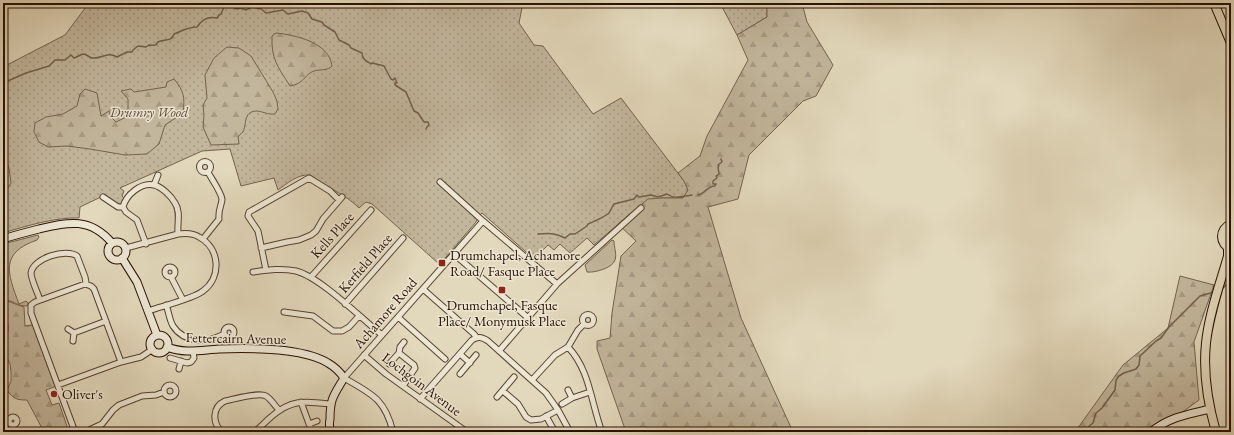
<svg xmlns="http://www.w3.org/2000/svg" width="1234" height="435" font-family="'EB Garamond',serif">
	<defs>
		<pattern id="grass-dots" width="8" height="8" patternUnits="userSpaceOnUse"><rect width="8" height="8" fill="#c2b69c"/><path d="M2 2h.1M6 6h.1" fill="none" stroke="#a79b85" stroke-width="1.8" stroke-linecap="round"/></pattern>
		<pattern id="forest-firs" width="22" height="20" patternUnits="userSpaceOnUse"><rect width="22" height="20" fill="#c2b69c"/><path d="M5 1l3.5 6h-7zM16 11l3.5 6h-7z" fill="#a79b85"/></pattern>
	</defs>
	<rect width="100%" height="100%" fill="#e2d8bb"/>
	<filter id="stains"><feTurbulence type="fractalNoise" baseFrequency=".005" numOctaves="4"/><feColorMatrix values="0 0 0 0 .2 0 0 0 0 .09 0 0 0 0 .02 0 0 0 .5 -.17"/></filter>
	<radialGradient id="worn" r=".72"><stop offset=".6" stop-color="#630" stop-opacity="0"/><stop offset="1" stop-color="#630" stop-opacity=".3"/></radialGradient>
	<path fill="url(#grass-dots)" stroke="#75624f" d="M89 3H523L519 23 534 45 543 46 593 114 621 98 684 181 688 190 683 198H661L632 212 594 245 587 238 570 253 560 244 554 250 548 245 534 259 482 213 477 218 476 222 446 257 439 264 372 204 366 202 359 208C347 196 333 190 319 182 315 180 313 175 309 175 298 174 286 184 278 190L274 178 241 186 230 149 202 151 120 188 124 191 122 196 125 199 121 204H117L105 195 80 207 79 218C56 217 26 226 3 233V67L65 35Z
		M720 3H767V17L737 35Z"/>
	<path fill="url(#forest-firs)" stroke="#75624f" d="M767 3H802L807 22 833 65 816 96 803 101 749 155 738 199 708 207 741 318 793 432H626L597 349V341L610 338 612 313 621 256 636 241 618 224 648 199 661 198H683L688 190 684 181 678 173 700 156 707 136 748 60 737 35 767 17Z
		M276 33C295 35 329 42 332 66 328 71 320 69 314 71 305 74 304 84 290 86 278 67 271 59 272 36Z
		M227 47 239 48 251 56 273 92 277 101 278 109 275 114C268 115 262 111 256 111 243 112 247 124 243 132 242 132 239 136 238 137L239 144 211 145 203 127 204 115 203 105 207 98 205 75 214 58Z
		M174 79C184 91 185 97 183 113L165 125 159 144 147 154 125 155 90 149 67 146 48 147 39 142 34 132 35 123 46 117 63 114 77 106 80 94 85 89 97 93 101 116 109 111 111 117 116 122 128 116V99L121 91 131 89 134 92 166 87 167 82Z
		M3 152 9 168 11 183 3 196Z
		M1180 276 1214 285 1194 342 1199 400 1155 432H1075L1123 365 1168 328Z
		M3 296 7 301 24 307 25 326 31 325 33 326 55 385 54 387 46 390 52 405 59 403 68 429 67 431 44 432 27 400C17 400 13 399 7 390L11 381V372L10 364 3 349V332H8V325L3 312Z"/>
	<path fill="#c2b69c" stroke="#75624f" d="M38 235 39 237 37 240C0 253 7 272 19 304L26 301 28 303 27 306C18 306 15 302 7 300L3 295V244Z
		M612 240 614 241C614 247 617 255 615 260 613 268 594 273 587 272L585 265Z"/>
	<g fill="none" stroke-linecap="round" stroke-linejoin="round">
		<path stroke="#725f4b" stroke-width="1.5" d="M3 83 26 73 49 66 55 60H65L71 55 74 58C77 57 80 55 83 54 87 54 88 57 92 58 103 59 106 51 117 57L127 52H132L133 50 138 46 146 47 149 45C154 45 155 47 158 42 164 39 172 42 174 34 182 31 188 27 197 27 202 19 208 16 217 18L219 15 221 14 224 7H232L237 9 241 8 246 10 252 7 261 9 266 13 283 10 288 14 302 11 308 13 312 19 322 22 324 25 335 32 339 40 349 45 351 48 362 53C362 59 366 61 371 64L372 63 384 66 391 79 393 80 395 78 397 83H395V85L406 92 414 111 418 113 424 122H428L429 125 427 127 426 129
			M698 195C705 194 707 186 715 186L716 184H713V181L717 178 716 176 719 174 718 167 719 166 718 165 722 162 721 159
			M538 234C548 233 556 233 565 238L570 234H575L587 226 588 224C591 223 608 215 609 213 611 210 612 207 614 204L634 199 637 195 639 197 651 195 658 197 667 194C675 200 683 196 692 195
			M1221 290 1231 280
			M1086 432 1087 428 1093 423 1096 413 1102 408 1115 390 1116 380 1119 376 1124 373 1136 369 1139 365 1140 356 1156 341 1161 338 1169 327 1200 296 1214 292"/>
		<defs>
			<path id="street" d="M199.5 167a5.5 5.5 0 1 1 11 0a5.5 5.5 0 1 1-11 0Z
				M440 182 483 221 557 284
				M154 185 158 175
				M103 197 118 207H123
				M203 239 219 219C218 209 222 205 222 199 221 192 211 178 208 172
				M146 244 137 220 126 212 123 207C126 195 141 182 154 185 162 187 171 196 175 203 181 212 177 223 178 234
				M126 248 178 234C186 233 193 233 199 237 220 248 222 277 203 291 193 299 162 306 148 311
				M261 248 287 242 299 240 311 235 316 231 323 219 342 197
				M454 254 527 317
				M165 272a5 5 0 1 1 10 0a5 5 0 1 1-10 0Z
				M266 270 258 231 248 216 249 212 309 178 330 191 339 200
				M253 272C268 270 281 268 296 271 320 277 361 318 382 335
				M171 277 183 300
				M311 277 371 210
				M423 289 474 334 476 337
				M40 300C38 294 31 279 31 273 33 258 66 248 77 256L85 277 86 283
				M345 304 403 238
				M166 305C169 312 169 319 173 326 184 343 208 343 224 334
				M284 312 313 316 333 331H342L349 327 359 316
				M582.5 320a5.5 5.5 0 1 1 11 0a5.5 5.5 0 1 1-11 0Z
				M398 317 445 359
				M224 332a5 5 0 1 1 10 0a5 5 0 1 1-10 0Z
				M68 329 74 333 73 341
				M74 333 106 321
				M568 347C590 370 591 403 602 432
				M499 351 557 284 641 208
				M399 353 414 365 415 368 403 386
				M460 354 470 363
				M364 355 386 374 467 432
				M170 358 187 363 191 362 194 358 193 351
				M389 364 399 353 400 347 404 342
				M179 369 181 361
				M460 374 476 355
				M532 380 555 355 568 347 578 330 584 324
				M164 391a6 6 0 1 1 12 0a6 6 0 1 1-12 0Z
				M58 385 121 362 141 357 153 349
				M568 390 572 398
				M503 391 518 404 526 417 531 420 541 419 558 410
				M497 397 514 377
				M420 399 472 340C478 336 482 337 488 341L546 393 558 410 570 432
				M301 402 312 432
				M562 404 572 398 590 392
				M546 416 555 432
				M9 421a4 4 0 1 1 8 0a4 4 0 1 1-8 0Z
				M309 424 317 421
				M75 432 31 313V305L35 302 85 284 91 286 94 289 121 362
				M85 432 102 424 113 410 119 405 142 396 156 395 164 392
				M222 432C212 423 212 407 225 401 234 399 259 392 266 396 271 399 275 406 279 410
				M254 432C260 428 265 422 271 417 291 399 305 401 330 404
				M393 432C385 399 372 394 344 378L483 221"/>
			<path id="secondary" d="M3 239C15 235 27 232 39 229 69 222 90 217 112 243
				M108 251a9 9 0 1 1 18 0a9 9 0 1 1-18 0Z
				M122 258 137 282 157 335
				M150 344a9 9 0 1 1 18 0a9 9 0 1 1-18 0Z
				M167 347C185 354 201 350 219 349 249 348 303 347 328 363 335 367 340 372 344 378 334 395 330 398 330 419 329 424 329 428 331 432
				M1151 432C1169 417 1189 414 1210 409"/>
			<path id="primary" d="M1214 3 1231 43
				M1231 224C1219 229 1219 244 1231 249
				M1216 432C1208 404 1203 372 1206 343 1209 314 1220 284 1228 256V248"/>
		</defs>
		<use href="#street" stroke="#564130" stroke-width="7"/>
		<use href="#secondary" stroke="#280f02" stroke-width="9"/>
		<use href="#primary" stroke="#280f02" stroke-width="10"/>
		<use href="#street" stroke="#ece6d3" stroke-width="5"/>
		<use href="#secondary" stroke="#ece6d3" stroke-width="7"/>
		<use href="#primary" stroke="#e2d8bb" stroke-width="8"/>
	</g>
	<g fill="#8f2418" stroke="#ece6d3" stroke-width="1.5">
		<rect x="438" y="259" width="8" height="8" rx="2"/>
		<rect x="498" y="286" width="8" height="8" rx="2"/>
		<circle cx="54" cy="394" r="4"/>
	</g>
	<g text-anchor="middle" stroke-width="3" stroke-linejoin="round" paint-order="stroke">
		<g font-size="14" font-style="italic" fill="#5e4938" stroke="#ece6d3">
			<text x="149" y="117">Drumry Wood</text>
		</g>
		<g font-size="14" fill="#280f02" stroke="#ece6d3">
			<text transform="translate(332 235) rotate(-48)" y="5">Kells Place</text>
			<text transform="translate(365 263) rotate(-49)" y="5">Kerfield Place</text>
			<text transform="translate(385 313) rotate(-49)" y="5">Achamore Road</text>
			<text transform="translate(236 338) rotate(1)" y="5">Fettercairn Avenue</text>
			<text transform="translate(422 384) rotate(37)" y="5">Lochgoin Avenue</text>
		</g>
		<g font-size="14" fill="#280f02" stroke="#ece6d3" text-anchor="start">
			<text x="450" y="260">Drumchapel, Achamore<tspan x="450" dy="16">Road/ Fasque Place</tspan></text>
			<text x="502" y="310" text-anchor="middle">Drumchapel, Fasque<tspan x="502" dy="16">Place/ Monymusk Place</tspan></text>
			<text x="62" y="399">Oliver's</text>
		</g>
	</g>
	<rect width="1234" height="435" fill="none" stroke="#e2d8bb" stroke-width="16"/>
	<rect x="4" y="4" width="1226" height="427" fill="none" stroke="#280f02" stroke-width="2"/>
	<rect x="8" y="8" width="1218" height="419" fill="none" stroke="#280f02"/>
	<rect width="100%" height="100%" filter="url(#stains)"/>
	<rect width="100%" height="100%" fill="url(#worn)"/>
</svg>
